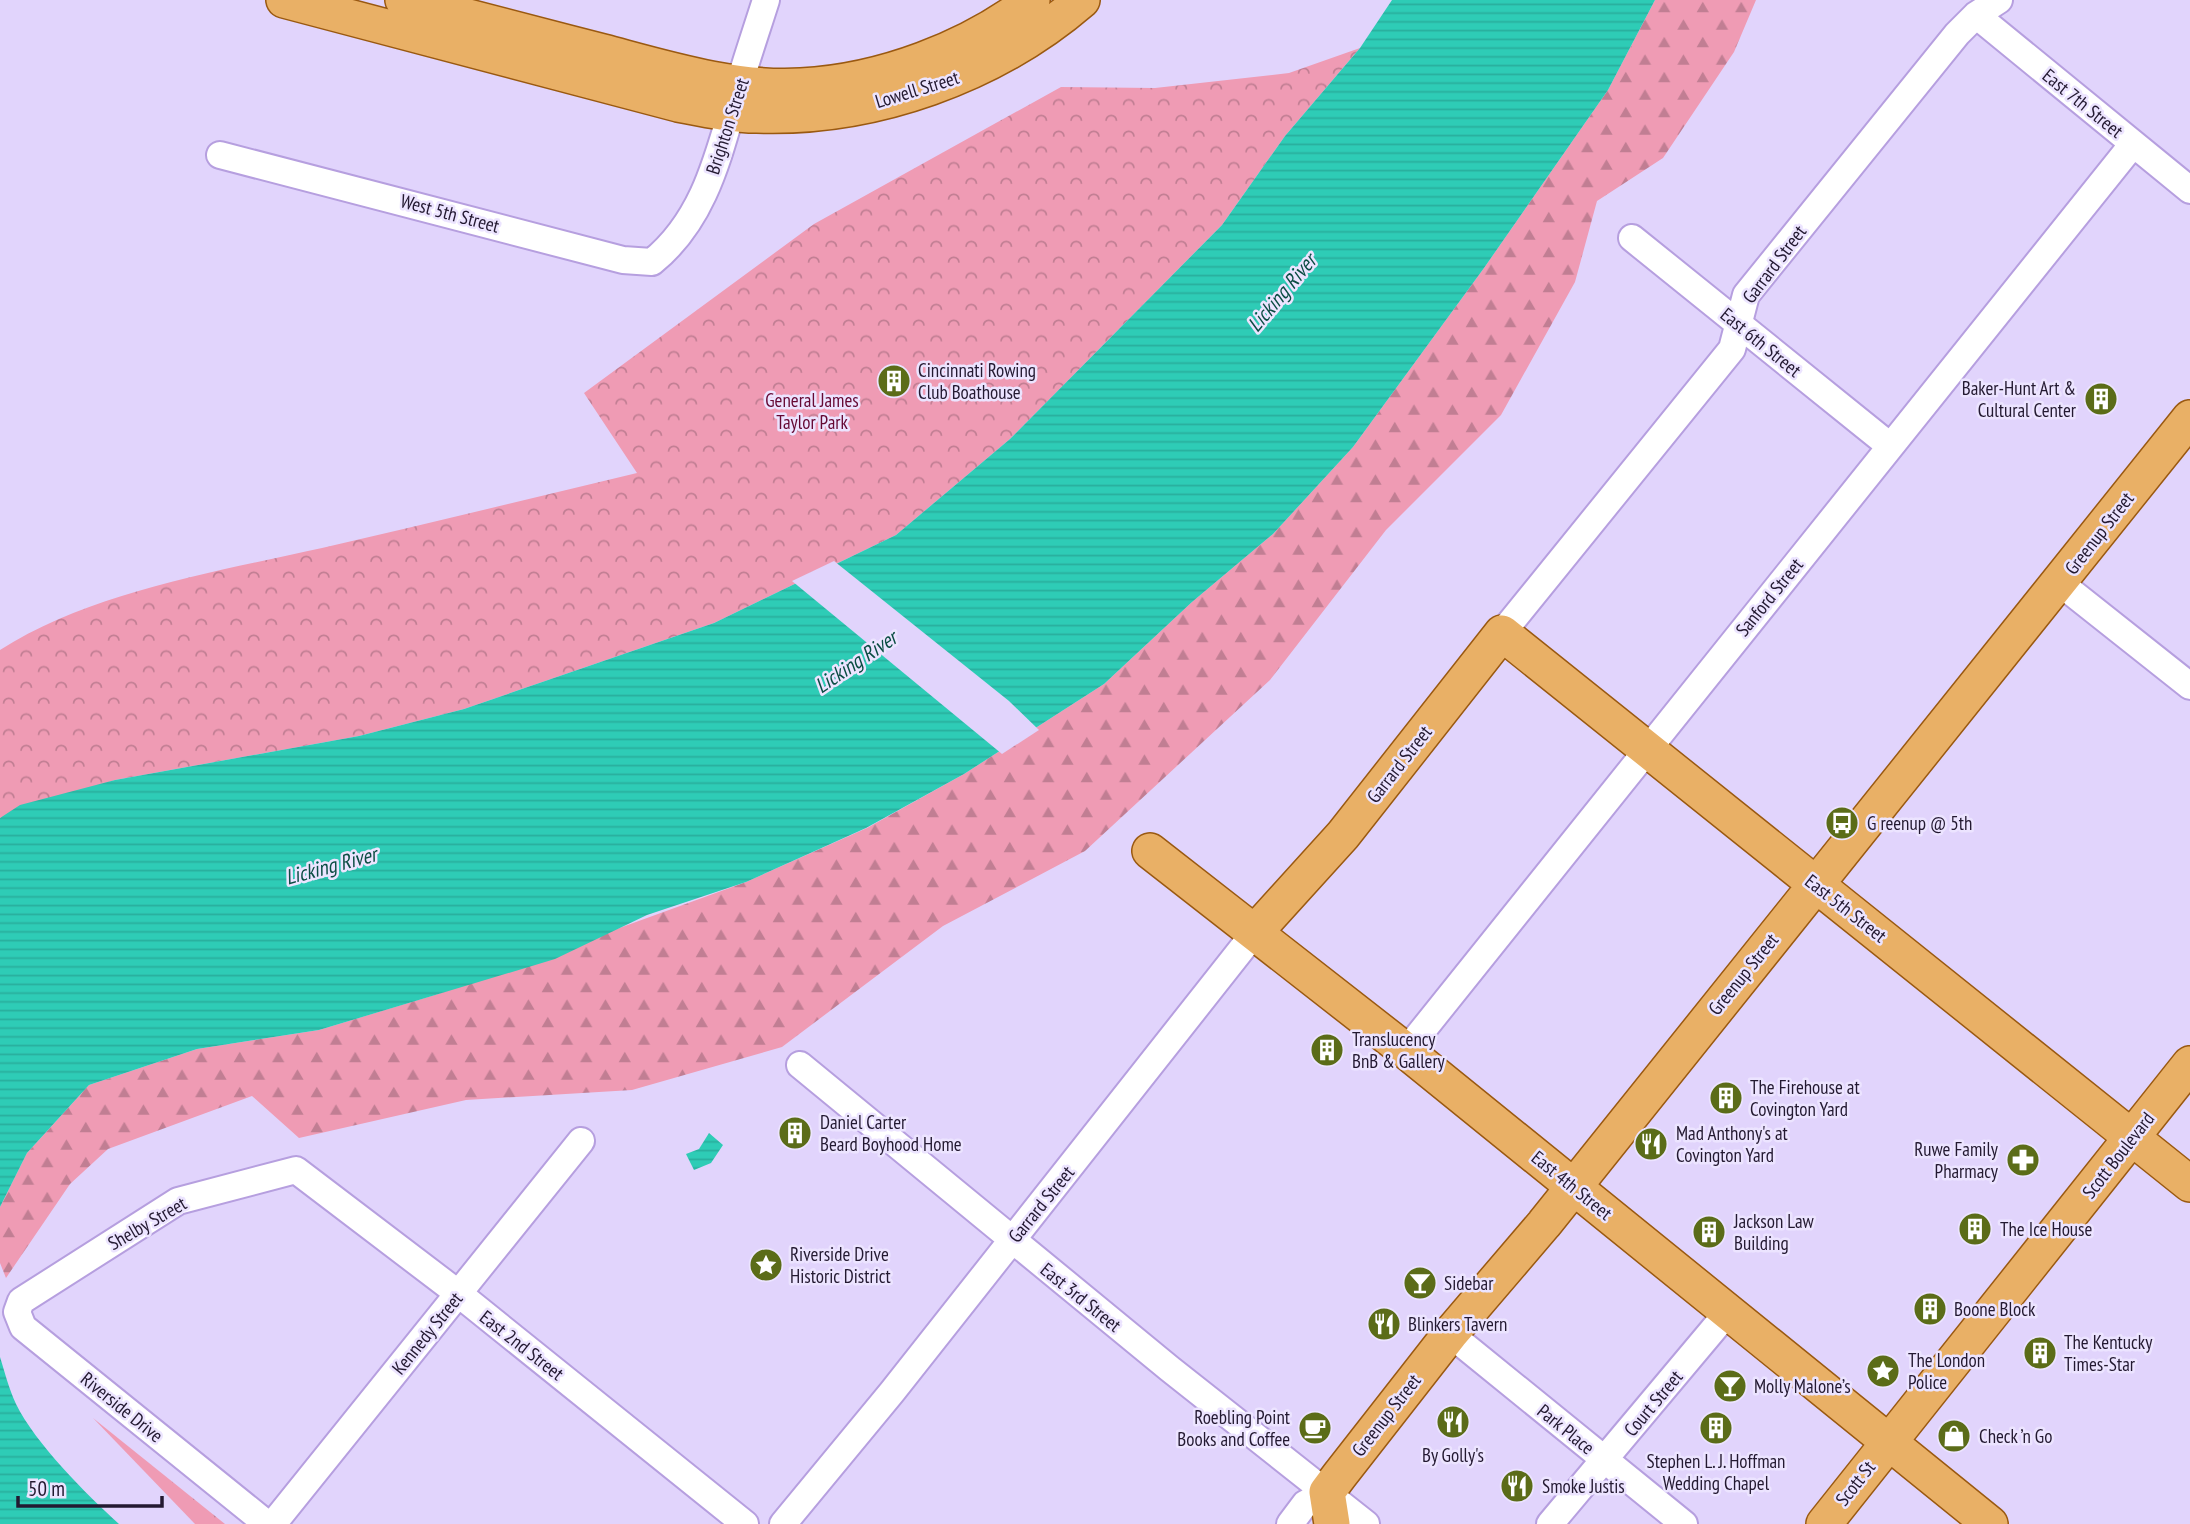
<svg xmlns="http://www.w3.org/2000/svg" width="2190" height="1524" font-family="'PT Sans Narrow',sans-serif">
	<defs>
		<pattern id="grass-tufts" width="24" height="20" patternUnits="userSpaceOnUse" patternTransform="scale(1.75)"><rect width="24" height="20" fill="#ef9bb4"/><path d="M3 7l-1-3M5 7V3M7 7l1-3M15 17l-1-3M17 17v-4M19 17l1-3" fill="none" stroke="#c17e93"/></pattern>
		<pattern id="forest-firs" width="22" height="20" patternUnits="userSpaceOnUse" patternTransform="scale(1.75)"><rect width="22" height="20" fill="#ef9bb4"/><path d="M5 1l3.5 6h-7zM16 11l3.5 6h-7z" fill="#c17e93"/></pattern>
		<pattern id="park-crowns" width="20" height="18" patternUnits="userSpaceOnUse" patternTransform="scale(1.75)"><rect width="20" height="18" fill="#ef9bb4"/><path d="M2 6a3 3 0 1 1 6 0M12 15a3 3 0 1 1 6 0" fill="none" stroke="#c17e93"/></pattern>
		<pattern id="water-rules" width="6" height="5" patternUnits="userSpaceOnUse" patternTransform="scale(1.75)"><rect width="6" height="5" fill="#2eccb6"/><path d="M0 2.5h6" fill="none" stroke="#29af9d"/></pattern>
	</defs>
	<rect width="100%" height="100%" fill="#e1d4fc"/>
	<path fill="url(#grass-tufts)" d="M93 1418 225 1524H195Z"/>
	<path fill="url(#forest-firs)" d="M1655 0H1756L1734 52 1663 158 1597 201 1575 282 1501 415 1386 530 1270 680 1085 851 943 926 782 1047 632 1090 466 1100 299 1138 252 1096 108 1149 70 1184 6 1278 0 1263V1207L27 1153 89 1085 197 1049 319 1030 438 994 746 882 867 828 964 774 1104 684 1192 602 1273 534 1353 447 1484 268 1608 90Z"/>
	<path fill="url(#park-crowns)" d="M1360 48 1285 136 1222 225 1010 439 896 535 714 623 464 709 359 736 115 780 0 818V650C90 592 219 571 322 548 427 524 532 498 637 473L584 393 814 224 1061 87 1155 88 1289 73Z"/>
	<path fill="url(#water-rules)" d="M1392 0H1655L1608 90 1484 268 1353 447 1273 534 1192 602 1104 684 964 774 866 828 746 882 647 915 555 959 319 1030 197 1049 89 1085 27 1153 0 1207V818L20 805 115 780 359 736 464 709 714 623 896 535 1010 439 1222 225 1285 136 1360 48Z
		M709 1133 723 1145 711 1163 694 1170 686 1154 699 1149Z
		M0 1357C5 1373 9 1389 16 1404 35 1443 87 1495 119 1524H0Z"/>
	<path fill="#e1d4fc" d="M834 561 1009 701 1039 730 1002 754 792 581Z"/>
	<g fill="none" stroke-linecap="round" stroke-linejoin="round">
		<defs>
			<path id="minor" d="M1976 15 2190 190
				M220 155 623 260 652 262C699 224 715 169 731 113 741 75 754 38 766 0
				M1632 238 1890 446
				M2060 583 2190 686
				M1502 633 1732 349 1746 295 1957 34 1976 15 1999 0
				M1406 1051 2133 144
				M800 1065 1170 1369 1366 1524
				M1450 1334 1684 1524
				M267 1524 23 1327 17 1312 21 1301 178 1201 296 1170 459 1294 745 1524
				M273 1524 581 1141
				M783 1524 892 1392 1256 931
				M1290 1524 1305 1504 1327 1492
				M1550 1524 1728 1312"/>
			<path id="major" d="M284 0 678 104C704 109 731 115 757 115 873 119 994 76 1082 0
				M403 0C469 17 536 35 603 52 667 69 734 90 801 86 881 82 969 49 1032 0
				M1150 851 1406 1051 1990 1524
				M1256 931 1343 835 1502 633 2190 1184
				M1332 1524 1327 1492 1339 1476 1450 1334 1544 1224 2190 418
				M1824 1524 2190 1064"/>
		</defs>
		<use href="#minor" stroke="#b69fdf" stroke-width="30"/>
		<use href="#major" stroke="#9a5911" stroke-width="38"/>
		<use href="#minor" stroke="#fff" stroke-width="26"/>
		<use href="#major" stroke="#e9b066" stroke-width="35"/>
	</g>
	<defs>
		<symbol id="building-disc" viewBox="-11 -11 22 22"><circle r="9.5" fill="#5b6c18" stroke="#ece4ff"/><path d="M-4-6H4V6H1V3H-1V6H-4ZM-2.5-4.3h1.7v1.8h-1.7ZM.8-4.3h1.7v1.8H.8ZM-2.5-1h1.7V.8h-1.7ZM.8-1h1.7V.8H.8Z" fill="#fff"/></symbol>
		<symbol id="bus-disc" viewBox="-11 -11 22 22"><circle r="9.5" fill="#5b6c18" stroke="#ece4ff"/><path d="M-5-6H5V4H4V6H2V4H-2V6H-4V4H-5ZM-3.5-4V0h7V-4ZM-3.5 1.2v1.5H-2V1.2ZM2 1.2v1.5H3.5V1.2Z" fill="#fff"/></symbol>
		<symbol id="restaurant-disc" viewBox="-11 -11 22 22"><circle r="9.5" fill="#5b6c18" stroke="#ece4ff"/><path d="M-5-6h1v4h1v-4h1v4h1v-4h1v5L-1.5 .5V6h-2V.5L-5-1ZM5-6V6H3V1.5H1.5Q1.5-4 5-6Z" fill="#fff"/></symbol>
		<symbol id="pharmacy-disc" viewBox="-11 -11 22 22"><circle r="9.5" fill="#5b6c18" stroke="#ece4ff"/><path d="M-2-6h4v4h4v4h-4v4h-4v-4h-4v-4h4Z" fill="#fff"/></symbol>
		<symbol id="sight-disc" viewBox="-11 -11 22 22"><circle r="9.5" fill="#5b6c18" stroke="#ece4ff"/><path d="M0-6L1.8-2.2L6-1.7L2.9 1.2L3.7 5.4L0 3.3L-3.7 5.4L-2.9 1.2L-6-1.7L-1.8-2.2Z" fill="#fff"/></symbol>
		<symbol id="bar-disc" viewBox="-11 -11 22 22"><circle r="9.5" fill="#5b6c18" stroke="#ece4ff"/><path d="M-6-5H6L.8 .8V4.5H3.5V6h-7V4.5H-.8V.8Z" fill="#fff"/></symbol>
		<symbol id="cafe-disc" viewBox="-11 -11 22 22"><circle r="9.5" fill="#5b6c18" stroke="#ece4ff"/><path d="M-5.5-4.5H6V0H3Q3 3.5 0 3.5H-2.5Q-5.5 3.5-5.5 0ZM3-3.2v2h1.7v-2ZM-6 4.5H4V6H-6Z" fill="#fff"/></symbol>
		<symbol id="shop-disc" viewBox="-11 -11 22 22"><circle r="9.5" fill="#5b6c18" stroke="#ece4ff"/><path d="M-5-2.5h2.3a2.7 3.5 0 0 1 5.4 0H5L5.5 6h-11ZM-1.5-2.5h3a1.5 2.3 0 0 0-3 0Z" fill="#fff"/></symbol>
	</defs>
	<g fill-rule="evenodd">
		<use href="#building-disc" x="875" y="362" width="38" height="38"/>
		<use href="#building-disc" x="2082" y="380" width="38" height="38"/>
		<use href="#bus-disc" x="1823" y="804" width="38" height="38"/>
		<use href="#building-disc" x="1308" y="1031" width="38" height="38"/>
		<use href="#building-disc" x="1707" y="1079" width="38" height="38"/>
		<use href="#building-disc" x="776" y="1114" width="38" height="38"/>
		<use href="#restaurant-disc" x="1632" y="1125" width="38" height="38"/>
		<use href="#pharmacy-disc" x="2004" y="1141" width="38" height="38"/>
		<use href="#building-disc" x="1956" y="1210" width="38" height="38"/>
		<use href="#building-disc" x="1690" y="1213" width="38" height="38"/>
		<use href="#sight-disc" x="747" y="1246" width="38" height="38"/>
		<use href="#bar-disc" x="1401" y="1264" width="38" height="38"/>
		<use href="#building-disc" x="1911" y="1290" width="38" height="38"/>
		<use href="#restaurant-disc" x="1365" y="1305" width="38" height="38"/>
		<use href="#building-disc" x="2021" y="1334" width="38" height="38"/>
		<use href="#sight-disc" x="1864" y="1352" width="38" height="38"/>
		<use href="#bar-disc" x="1711" y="1367" width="38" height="38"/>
		<use href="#restaurant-disc" x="1434" y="1403" width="38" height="38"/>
		<use href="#cafe-disc" x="1296" y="1409" width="38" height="38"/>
		<use href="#building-disc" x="1697" y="1409" width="38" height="38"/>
		<use href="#shop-disc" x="1935" y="1417" width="38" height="38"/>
		<use href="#restaurant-disc" x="1498" y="1467" width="38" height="38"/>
	</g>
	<g text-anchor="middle" stroke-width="5" stroke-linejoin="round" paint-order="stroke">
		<g font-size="19" fill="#231931" stroke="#ece4ff">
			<text transform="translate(917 89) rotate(-17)" y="7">Lowell Street</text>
			<text transform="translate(2083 103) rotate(39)" y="7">East 7th Street</text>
			<text transform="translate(727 126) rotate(-72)" y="7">Brighton Street</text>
			<text transform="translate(450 213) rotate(15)" y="7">West 5th Street</text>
			<text transform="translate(1774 264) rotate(-53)" y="7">Garrard Street</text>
			<text transform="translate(1761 342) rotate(39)" y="7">East 6th Street</text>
			<text transform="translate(2099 533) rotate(-52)" y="7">Greenup Street</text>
			<text transform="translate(1769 597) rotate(-51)" y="7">Sanford Street</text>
			<text transform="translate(1399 764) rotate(-52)" y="7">Garrard Street</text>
			<text transform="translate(1846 908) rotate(38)" y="7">East 5th Street</text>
			<text transform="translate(1743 974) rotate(-51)" y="7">Greenup Street</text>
			<text transform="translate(2118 1155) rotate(-52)" y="7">Scott Boulevard</text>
			<text transform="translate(1572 1185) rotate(39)" y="7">East 4th Street</text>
			<text transform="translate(1041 1204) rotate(-51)" y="7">Garrard Street</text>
			<text transform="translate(147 1223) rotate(-30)" y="7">Shelby Street</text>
			<text transform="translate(1081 1297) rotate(39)" y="7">East 3rd Street</text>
			<text transform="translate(427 1333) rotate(-51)" y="7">Kennedy Street</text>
			<text transform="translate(522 1345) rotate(38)" y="7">East 2nd Street</text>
			<text transform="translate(1653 1403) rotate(-50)" y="7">Court Street</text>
			<text transform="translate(122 1407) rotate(39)" y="7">Riverside Drive</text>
			<text transform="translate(1386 1415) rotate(-52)" y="7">Greenup Street</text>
			<text transform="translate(1566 1429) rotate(39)" y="7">Park Place</text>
			<text transform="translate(1855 1483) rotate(-52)" y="7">Scott St</text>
		</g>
		<g font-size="19" fill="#231931" stroke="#ece4ff" text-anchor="start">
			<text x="918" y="377">Cincinnati Rowing<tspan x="918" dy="22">Club Boathouse</tspan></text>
			<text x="2076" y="395" text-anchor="end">Baker-Hunt Art &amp;<tspan x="2076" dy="22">Cultural Center</tspan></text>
			<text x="1867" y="830">G reenup @ 5th</text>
			<text x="1352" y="1046">Translucency<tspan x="1352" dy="22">BnB &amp; Gallery</tspan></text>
			<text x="1750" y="1094">The Firehouse at<tspan x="1750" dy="22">Covington Yard</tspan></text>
			<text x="820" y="1129">Daniel Carter<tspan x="820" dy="22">Beard Boyhood Home</tspan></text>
			<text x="1676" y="1140">Mad Anthony's at<tspan x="1676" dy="22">Covington Yard</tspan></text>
			<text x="1998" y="1156" text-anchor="end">Ruwe Family<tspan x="1998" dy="22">Pharmacy</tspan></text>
			<text x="1734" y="1228">Jackson Law<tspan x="1734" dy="22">Building</tspan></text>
			<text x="2000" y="1236">The Ice House</text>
			<text x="790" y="1261">Riverside Drive<tspan x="790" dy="22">Historic District</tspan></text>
			<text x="1444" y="1290">Sidebar</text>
			<text x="1954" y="1316">Boone Block</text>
			<text x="1408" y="1331">Blinkers Tavern</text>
			<text x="2064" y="1349">The Kentucky<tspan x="2064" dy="22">Times-Star</tspan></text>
			<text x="1908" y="1367">The London<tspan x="1908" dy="22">Police</tspan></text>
			<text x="1754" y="1393">Molly Malone’s</text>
			<text x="1290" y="1424" text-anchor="end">Roebling Point<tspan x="1290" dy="22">Books and Coffee</tspan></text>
			<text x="1979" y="1443">Check ’n Go</text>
			<text x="1453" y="1462" text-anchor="middle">By Golly's</text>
			<text x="1716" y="1468" text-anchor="middle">Stephen L. J. Hoffman<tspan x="1716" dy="22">Wedding Chapel</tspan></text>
			<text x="1542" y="1493">Smoke Justis</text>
		</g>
		<g font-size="19" fill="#650833" stroke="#ece4ff">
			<text x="812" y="407">General James<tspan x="812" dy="22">Taylor Park</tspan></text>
		</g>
		<g font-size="21" font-style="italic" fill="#0b4d43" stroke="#ece4ff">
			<text transform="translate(1282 293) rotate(-50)" y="7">Licking River</text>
			<text transform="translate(856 662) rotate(-34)" y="7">Licking River</text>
			<text transform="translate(331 866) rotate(-15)" y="7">Licking River</text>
		</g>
	</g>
	<path d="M18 1496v10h144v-10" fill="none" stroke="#231931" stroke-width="3.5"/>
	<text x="28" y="1496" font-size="21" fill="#231931" stroke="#ece4ff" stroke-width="5" paint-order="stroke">50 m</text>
</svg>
